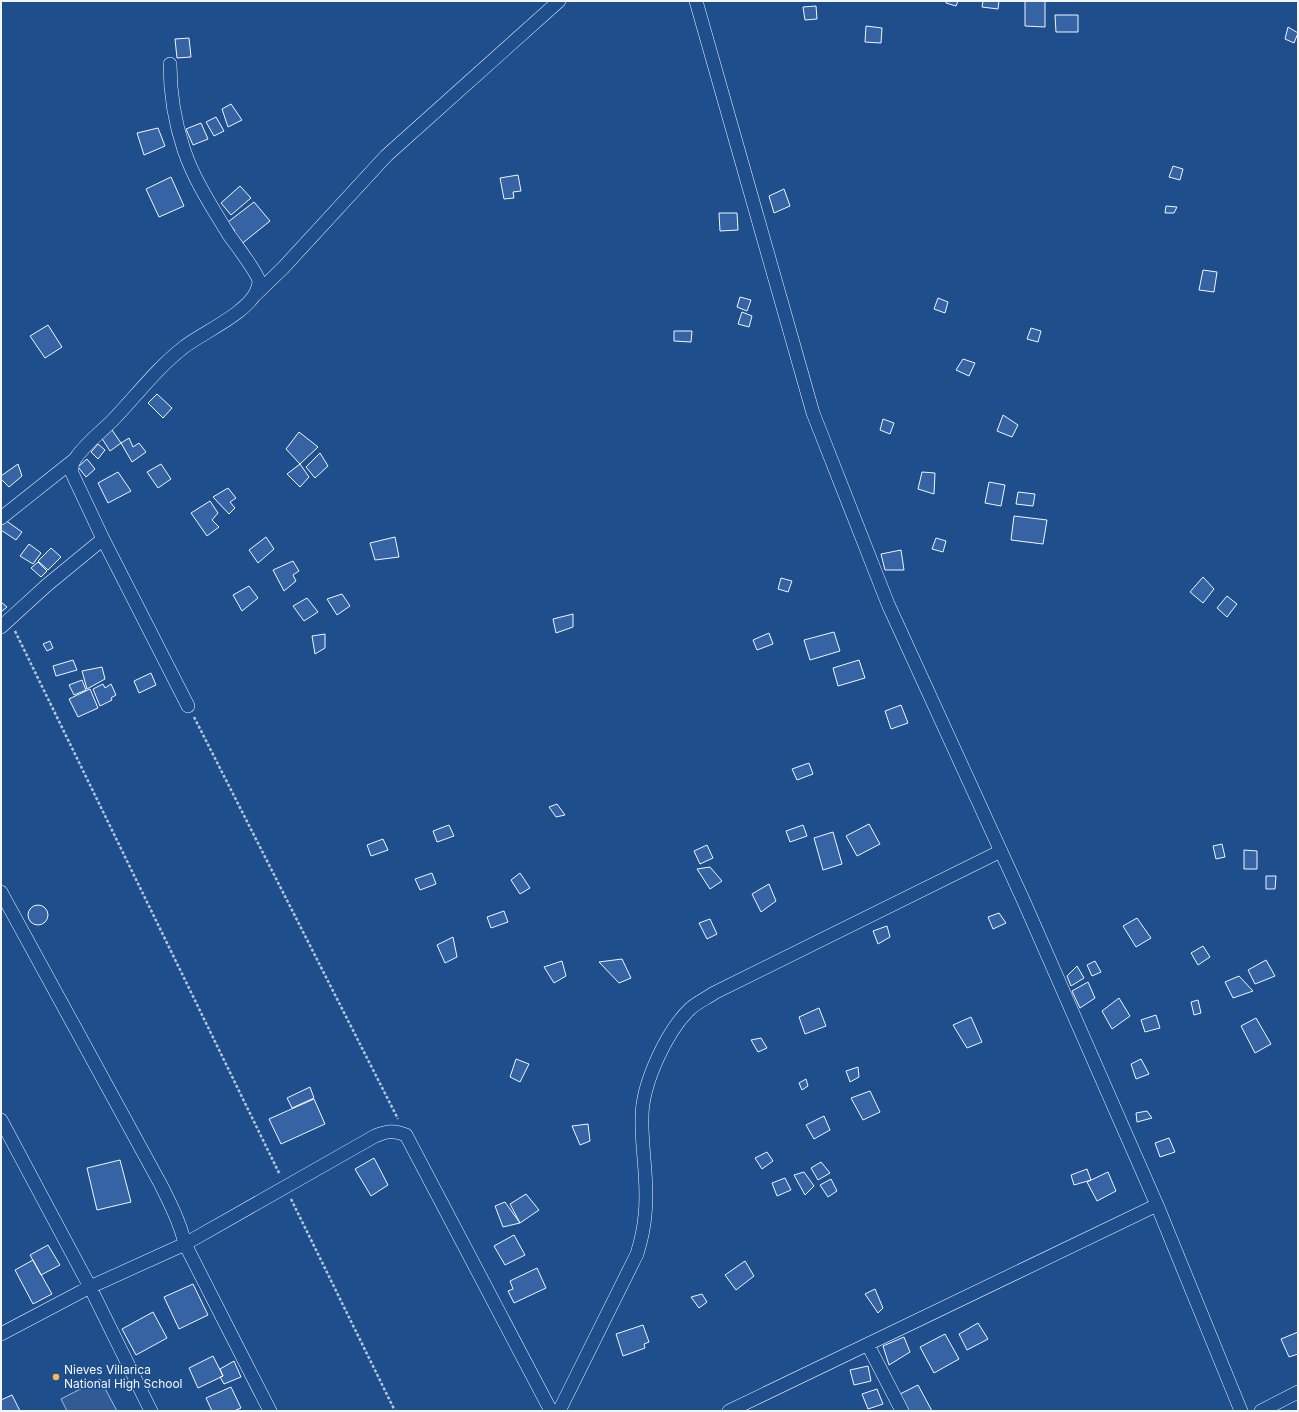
<svg xmlns="http://www.w3.org/2000/svg" width="1299" height="1412" font-family="Inter,sans-serif">
	<rect width="100%" height="100%" fill="#1f4e8c"/>
	<path fill="#305b95" stroke="#a8bbd7" d="M100 1379 117 1411H67L61 1399Z"/>
	<path fill="#3563a3" stroke="#f2f6ff" d="M946 1H958L956 6 946 3Z
		M983 1H999L998 9 982 7Z
		M1025 1H1045V27L1025 26Z
		M816 6 817 19 805 20 803 7Z
		M1055 15H1078V32H1056Z
		M866 26 882 28 881 43 865 42Z
		M1288 27 1298 33 1294 43 1285 39Z
		M189 38 191 57 177 58 175 39Z
		M231 104 242 120 228 127 222 109Z
		M216 117 224 131 214 136 206 122Z
		M201 123 208 139 193 145 186 129Z
		M158 128 165 146 144 155 137 133Z
		M1173 166 1183 169 1180 180 1169 177Z
		M518 175 521 191 513 192 514 198 504 199 500 178Z
		M171 177 184 206 159 217 146 189Z
		M240 186 251 198 231 215 221 203Z
		M784 189 790 206 774 213 769 196Z
		M254 202 270 221 239 246 231 235 235 231 228 222Z
		M1166 206 1177 207 1174 213H1165Z
		M719 213H737L738 230 720 231Z
		M1203 270 1217 272 1214 292 1199 290Z
		M740 297 751 300 747 311 737 307Z
		M938 298 948 302 945 313 934 309Z
		M742 312 752 316 749 327 738 324Z
		M48 325 62 347 45 358 30 336Z
		M1031 328 1041 331 1038 342 1027 339Z
		M674 331H692L691 342 674 341Z
		M963 359 975 363 969 376 956 370Z
		M157 394 172 408 163 418 148 403Z
		M1003 415 1018 425 1012 437 997 431Z
		M883 419 894 423 890 434 880 430Z
		M112 430 121 443 110 451 101 437Z
		M299 432 318 447 300 464 286 449Z
		M129 438 133 447 139 443 146 452 132 462 121 443Z
		M98 444 105 450 98 459 91 452Z
		M320 453 328 466 315 478 306 467Z
		M87 459 95 469 86 477 78 467Z
		M18 464 22 476 9 487 1 479V476Z
		M161 464 171 479 158 488 147 472Z
		M300 464 309 477 300 487 287 474Z
		M118 472 131 491 108 503 98 483Z
		M922 472 935 473 934 494 918 489Z
		M989 482 1005 485 1001 506 985 503Z
		M228 488 236 498 230 502 235 508 229 514 213 497Z
		M1018 492 1035 494 1033 506 1016 504Z
		M210 501 218 513 212 520 219 527 207 536 191 513Z
		M1014 516 1047 520 1043 544 1011 540Z
		M5 520 22 532 16 540 1 530V526Z
		M266 537 274 549 258 563 249 550Z
		M395 537 399 557 375 560 370 543Z
		M936 538 946 541 943 552 932 549Z
		M29 544 41 553 33 564 20 556Z
		M51 548 61 557 48 570 38 561Z
		M901 550 904 570H885L881 554Z
		M293 561 299 571 293 575 296 581 284 591 273 570Z
		M38 562 47 571 41 577 31 568Z
		M1203 577 1214 589 1203 603 1190 592Z
		M781 578 792 581 788 592 778 589Z
		M249 586 258 598 242 611 233 595Z
		M342 594 350 606 337 615 327 599Z
		M1227 596 1237 604 1227 617 1217 608Z
		M307 598 318 612 304 621 293 606Z
		M1 602 7 607 1 612Z
		M573 614V627L556 633 553 619Z
		M834 632 840 651 810 660 804 640Z
		M769 633 773 644 757 650 753 640Z
		M325 634V648L315 654 312 636Z
		M50 641 53 648 47 651 43 644Z
		M73 660 77 670 56 676 53 666Z
		M859 660 865 678 838 686 833 668Z
		M102 667 105 679 87 689 82 671Z
		M151 673 156 685 139 693 134 681Z
		M82 680 86 690 74 695 69 685Z
		M103 684 105 688 111 684 116 695 111 698 112 700 100 706 93 689Z
		M90 689 98 708 78 717 69 699Z
		M901 705 908 723 891 729 885 711Z
		M809 763 813 774 797 780 792 769Z
		M557 804 565 815 556 817 549 807Z
		M869 824 880 844 857 856 846 836Z
		M449 825 454 836 437 842 433 831Z
		M803 825 807 836 790 842 786 831Z
		M833 832 842 864 823 870 814 838Z
		M383 839 388 850 371 856 367 845Z
		M1222 844 1225 857 1216 859 1213 846Z
		M707 845 713 858 700 864 694 851Z
		M1244 850 1257 851V869H1244Z
		M710 867 722 881 710 889 697 869Z
		M432 873 436 884 420 890 415 879Z
		M520 873 530 888 520 894 511 880Z
		M1266 876H1276L1275 889H1266Z
		M769 884 776 901 761 912 752 894Z
		M28 915a10 10 0 1 1 20 0a10 10 0 1 1-20 0Z
		M504 911 508 922 491 928 487 917Z
		M999 913 1006 923 993 929 988 917Z
		M1137 918 1151 938 1136 947 1123 926Z
		M710 919 717 934 707 939 699 923Z
		M887 926 890 937 878 944 873 931Z
		M453 937 457 957 445 963 437 945Z
		M1203 946 1210 957 1198 965 1191 953Z
		M622 959 631 978 619 983 599 962Z
		M1266 960 1275 976 1255 984 1248 970Z
		M562 961 566 976 554 983 544 967Z
		M1095 961 1101 972 1092 976 1087 965Z
		M1077 966 1084 978 1071 986 1067 976Z
		M1239 976 1253 991 1233 998 1225 982Z
		M1088 982 1095 998 1080 1008 1072 991Z
		M1119 998 1130 1016 1112 1029 1102 1011Z
		M1198 1000 1201 1013 1194 1015 1191 1002Z
		M819 1008 826 1026 805 1034 799 1017Z
		M1156 1015 1160 1028 1145 1032 1141 1020Z
		M971 1017 982 1042 967 1048 953 1025Z
		M1256 1018 1271 1044 1255 1053 1241 1026Z
		M761 1038 767 1048 758 1052 751 1040Z
		M516 1059 529 1064 520 1082 510 1077Z
		M1141 1059 1149 1074 1136 1079 1131 1064Z
		M858 1067 859 1077 850 1082 846 1071Z
		M806 1079 808 1086 802 1090 799 1083Z
		M310 1087 314 1098 292 1108 287 1098Z
		M870 1091 880 1112 863 1120 851 1098Z
		M314 1099 325 1124 281 1144 269 1119Z
		M1147 1111 1152 1118 1137 1122 1136 1113Z
		M824 1116 830 1130 814 1139 806 1125Z
		M588 1124 590 1141 580 1145 572 1126Z
		M1169 1138 1175 1152 1160 1157 1155 1143Z
		M767 1152 773 1161 762 1169 755 1158Z
		M374 1158 388 1185 371 1196 355 1169Z
		M120 1160 131 1202 97 1210 87 1168Z
		M821 1162 830 1173 818 1180 811 1168Z
		M1087 1169 1091 1180 1074 1185 1071 1175Z
		M804 1172 814 1186 805 1195 794 1175Z
		M1108 1172 1116 1191 1097 1201 1087 1182Z
		M785 1178 791 1190 777 1196 772 1183Z
		M831 1179 837 1191 828 1197 820 1185Z
		M526 1194 539 1210 520 1223 510 1204Z
		M505 1202 520 1223 503 1227 495 1206Z
		M514 1235 525 1255 505 1265 494 1246Z
		M48 1245 60 1265 41 1275 30 1255Z
		M33 1260 52 1294 33 1304 15 1270Z
		M745 1261 754 1276 736 1290 725 1275Z
		M537 1268 546 1288 514 1303 508 1291 513 1289 510 1281Z
		M193 1284 208 1315 179 1329 164 1297Z
		M875 1289 883 1308 878 1313 865 1294Z
		M702 1294 707 1302 699 1308 691 1297Z
		M153 1312 167 1338 136 1355 122 1329Z
		M978 1323 988 1339 967 1350 959 1334Z
		M643 1325 649 1342 644 1344 645 1348 623 1356 616 1334Z
		M1298 1332V1354L1289 1357 1281 1339Z
		M945 1334 959 1359 934 1373 920 1347Z
		M904 1337 910 1352 889 1365 883 1346Z
		M213 1356 223 1376 198 1388 189 1368Z
		M234 1361 241 1377 224 1384 220 1377 223 1376 220 1369Z
		M868 1366 871 1381 854 1385 850 1370Z
		M918 1385 932 1411H905L896 1396Z
		M231 1387 241 1408 234 1411H212L206 1398Z
		M877 1389 883 1404 868 1409 862 1394Z
		M12 1395 20 1411H1V1400Z"/>
	<g fill="none" stroke-linecap="round" stroke-linejoin="round">
		<defs>
			<path id="street" d="M696 1 813 413 888 604 1025 904 1157 1205 729 1411
				M170 64C170 93 175 123 184 150 194 180 213 209 229 235 236 245 257 272 259 281 259 284 258 287 257 290 249 312 204 332 184 347 157 368 136 396 113 420 100 433 85 444 75 459 71 464 72 468 72 473L103 539 188 706
				M255 295 283 268 386 156 559 1
				M1 518 74 460
				M1 627 47 585 103 539
				M1 892 161 1185C171 1205 180 1223 185 1244L270 1411
				M1 1120 90 1287 151 1411
				M1157 1205 1241 1411
				M1 1334 90 1287 185 1244 375 1136C387 1131 394 1130 406 1135L551 1411
				M868 1345 902 1411
				M559 1411 637 1254C641 1241 644 1228 645 1215 649 1182 641 1150 642 1117 642 1084 667 1030 691 1008 698 1002 707 998 714 993L1001 851
				M1261 1411 1298 1392"/>
		</defs>
		<use href="#street" stroke="#f2f6ff" stroke-width="14"/>
		<path stroke="#b3c4dc" stroke-width="2.5" stroke-dasharray="3 2" stroke-linecap="butt" d="M15 631 280 1175
			M194 717 398 1119
			M291 1199 395 1411"/>
		<use href="#street" stroke="#1f4e8c" stroke-width="13"/>
	</g>
	<circle fill="#ffb74d" stroke="#1f4e8c" stroke-width="1.5" cx="56" cy="1377" r="4"/>
	<g text-anchor="middle" stroke-width="3" stroke-linejoin="round" paint-order="stroke">
		<g font-size="12" fill="#f2f6ff" stroke="#1f4e8c" text-anchor="start">
			<text x="64" y="1374">Nieves Villarica<tspan x="64" dy="14">National High School</tspan></text>
		</g>
	</g>
	<rect width="1299" height="1412" fill="none" stroke="#f2f6ff" stroke-width="4"/>
</svg>
